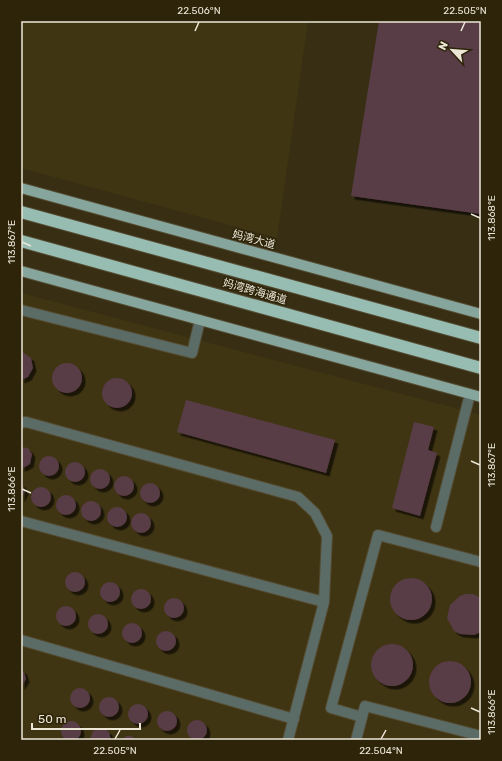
<svg xmlns="http://www.w3.org/2000/svg" width="502" height="761" font-family="Rubik,'Noto Sans SC',sans-serif">
	<defs>
		<filter id="shadow"><feDropShadow dx="3.5" dy="3.5" stdDeviation="0" flood-color="#0009"/></filter>
	</defs>
	<rect width="100%" height="100%" fill="#372e13"/>
	<path fill="#403512" d="M21 21H308L277 238 21 168Z
		M21 293 481 415V740H21Z"/>
	<path fill="#583c47" filter="url(#shadow)" d="M379 21H481V214L351 196Z
		M21 351 31 358 33 368 28 377 21 380Z
		M52 378a15 15 0 1 1 30 0a15 15 0 1 1-30 0Z
		M102 393a15 15 0 1 1 30 0a15 15 0 1 1-30 0Z
		M186 400 335 440 326 473 177 432Z
		M414 422 434 427 428 450 437 453 420 516 392 508Z
		M21 447 28 448 32 454 30 464 25 467 21 468Z
		M39 466a10 10 0 1 1 20 0a10 10 0 1 1-20 0Z
		M65 472a10 10 0 1 1 20 0a10 10 0 1 1-20 0Z
		M90 479a10 10 0 1 1 20 0a10 10 0 1 1-20 0Z
		M114 486a10 10 0 1 1 20 0a10 10 0 1 1-20 0Z
		M21 482 25 491 21 499Z
		M140 493a10 10 0 1 1 20 0a10 10 0 1 1-20 0Z
		M31 497a10 10 0 1 1 20 0a10 10 0 1 1-20 0Z
		M56 505a10 10 0 1 1 20 0a10 10 0 1 1-20 0Z
		M81 511a10 10 0 1 1 20 0a10 10 0 1 1-20 0Z
		M107 517a10 10 0 1 1 20 0a10 10 0 1 1-20 0Z
		M131 523a10 10 0 1 1 20 0a10 10 0 1 1-20 0Z
		M65 582a10 10 0 1 1 20 0a10 10 0 1 1-20 0Z
		M390 599a21 21 0 1 1 42 0a21 21 0 1 1-42 0Z
		M100 592a10 10 0 1 1 20 0a10 10 0 1 1-20 0Z
		M131 599a10 10 0 1 1 20 0a10 10 0 1 1-20 0Z
		M466 594H473L481 598V632L474 635 460 634 454 631 447 618 450 605 460 596Z
		M164 608a10 10 0 1 1 20 0a10 10 0 1 1-20 0Z
		M56 616a10 10 0 1 1 20 0a10 10 0 1 1-20 0Z
		M88 624a10 10 0 1 1 20 0a10 10 0 1 1-20 0Z
		M122 633a10 10 0 1 1 20 0a10 10 0 1 1-20 0Z
		M156 641a10 10 0 1 1 20 0a10 10 0 1 1-20 0Z
		M371 665a21 21 0 1 1 42 0a21 21 0 1 1-42 0Z
		M429 682a21 21 0 1 1 42 0a21 21 0 1 1-42 0Z
		M21 669 24 672 26 679 21 687Z
		M70 698a10 10 0 1 1 20 0a10 10 0 1 1-20 0Z
		M99 707a10 10 0 1 1 20 0a10 10 0 1 1-20 0Z
		M128 714a10 10 0 1 1 20 0a10 10 0 1 1-20 0Z
		M157 721a10 10 0 1 1 20 0a10 10 0 1 1-20 0Z
		M187 730a10 10 0 1 1 20 0a10 10 0 1 1-20 0Z
		M61 731a10 10 0 1 1 20 0a10 10 0 1 1-20 0Z
		M103 728 109 732 111 740H90L93 731Z
		M127 736H131L137 740H120Z"/>
	<g fill="none" stroke-linecap="round" stroke-linejoin="round">
		<defs>
			<path id="minor" d="M21 310 192 353 200 320
				M21 423 26 422 298 497 315 513 327 536 324 602 288 740
				M21 521 324 602
				M436 527 470 394
				M21 640 294 719
				M362 717 331 708 378 535 481 562
				M356 740 365 706 481 736"/>
			<path id="major" d="M21 188 481 314
				M21 271 481 397"/>
			<path id="highway" d="M21 212 481 338
				M21 241 481 368"/>
		</defs>
		<use href="#minor" stroke="#544b32" stroke-width="12"/>
		<use href="#major" stroke="#544b32" stroke-width="12"/>
		<use href="#highway" stroke="#544b32" stroke-width="14"/>
		<use href="#minor" stroke="#5b6b66" stroke-width="10"/>
		<use href="#major" stroke="#86a69d" stroke-width="10"/>
		<use href="#highway" stroke="#97bdb2" stroke-width="12"/>
	</g>
	<path fill="none" stroke="#ece6d7" stroke-width="1.5" d="M195 31 199 22M461 31 465 22M471 214 480 218M22 242 31 246M471 461 480 465M22 489 31 493M471 708 480 712M115 739 120 730M381 739 386 730"/>
	<g text-anchor="middle" stroke-width="3" stroke-linejoin="round" paint-order="stroke">
		<g font-size="11" fill="#ece6d7" stroke="#2d2409">
			<text transform="translate(254 239) rotate(15)" y="4">妈湾大道</text>
			<text transform="translate(255 291) rotate(16)" y="4">妈湾跨海通道</text>
		</g>
	</g>
	<rect width="502" height="761" fill="none" stroke="#2d2409" stroke-width="44"/>
	<g transform="translate(452 50) rotate(296)" stroke="#2d2409" stroke-width="3" paint-order="stroke">
	<path d="M0-3L7 15L0 10L-7 15Z" fill="#ece6d7"/>
	<text y="-6" font-size="11" font-weight="bold" text-anchor="middle" fill="#ece6d7">N</text>
	</g>
	<path d="M32 723v6h108v-6" fill="none" stroke="#ece6d7" stroke-width="2"/>
	<text x="38" y="723" font-size="12" fill="#ece6d7" stroke="#2d2409" stroke-width="3" paint-order="stroke">50 m</text>
	<rect x="22" y="22" width="458" height="717" fill="none" stroke="#ece6d7" stroke-width="1.5"/>
	<g font-size="10" text-anchor="middle" fill="#ece6d7">
		<text x="199" y="14">22.506°N</text>
		<text x="465" y="14">22.505°N</text>
		<text transform="translate(491 218) rotate(-90)" y="4">113.868°E</text>
		<text transform="translate(11 242) rotate(-90)" y="4">113.867°E</text>
		<text transform="translate(491 465) rotate(-90)" y="4">113.867°E</text>
		<text transform="translate(11 489) rotate(-90)" y="4">113.866°E</text>
		<text transform="translate(491 712) rotate(-90)" y="4">113.866°E</text>
		<text x="115" y="754">22.505°N</text>
		<text x="381" y="754">22.504°N</text>
	</g>
</svg>
